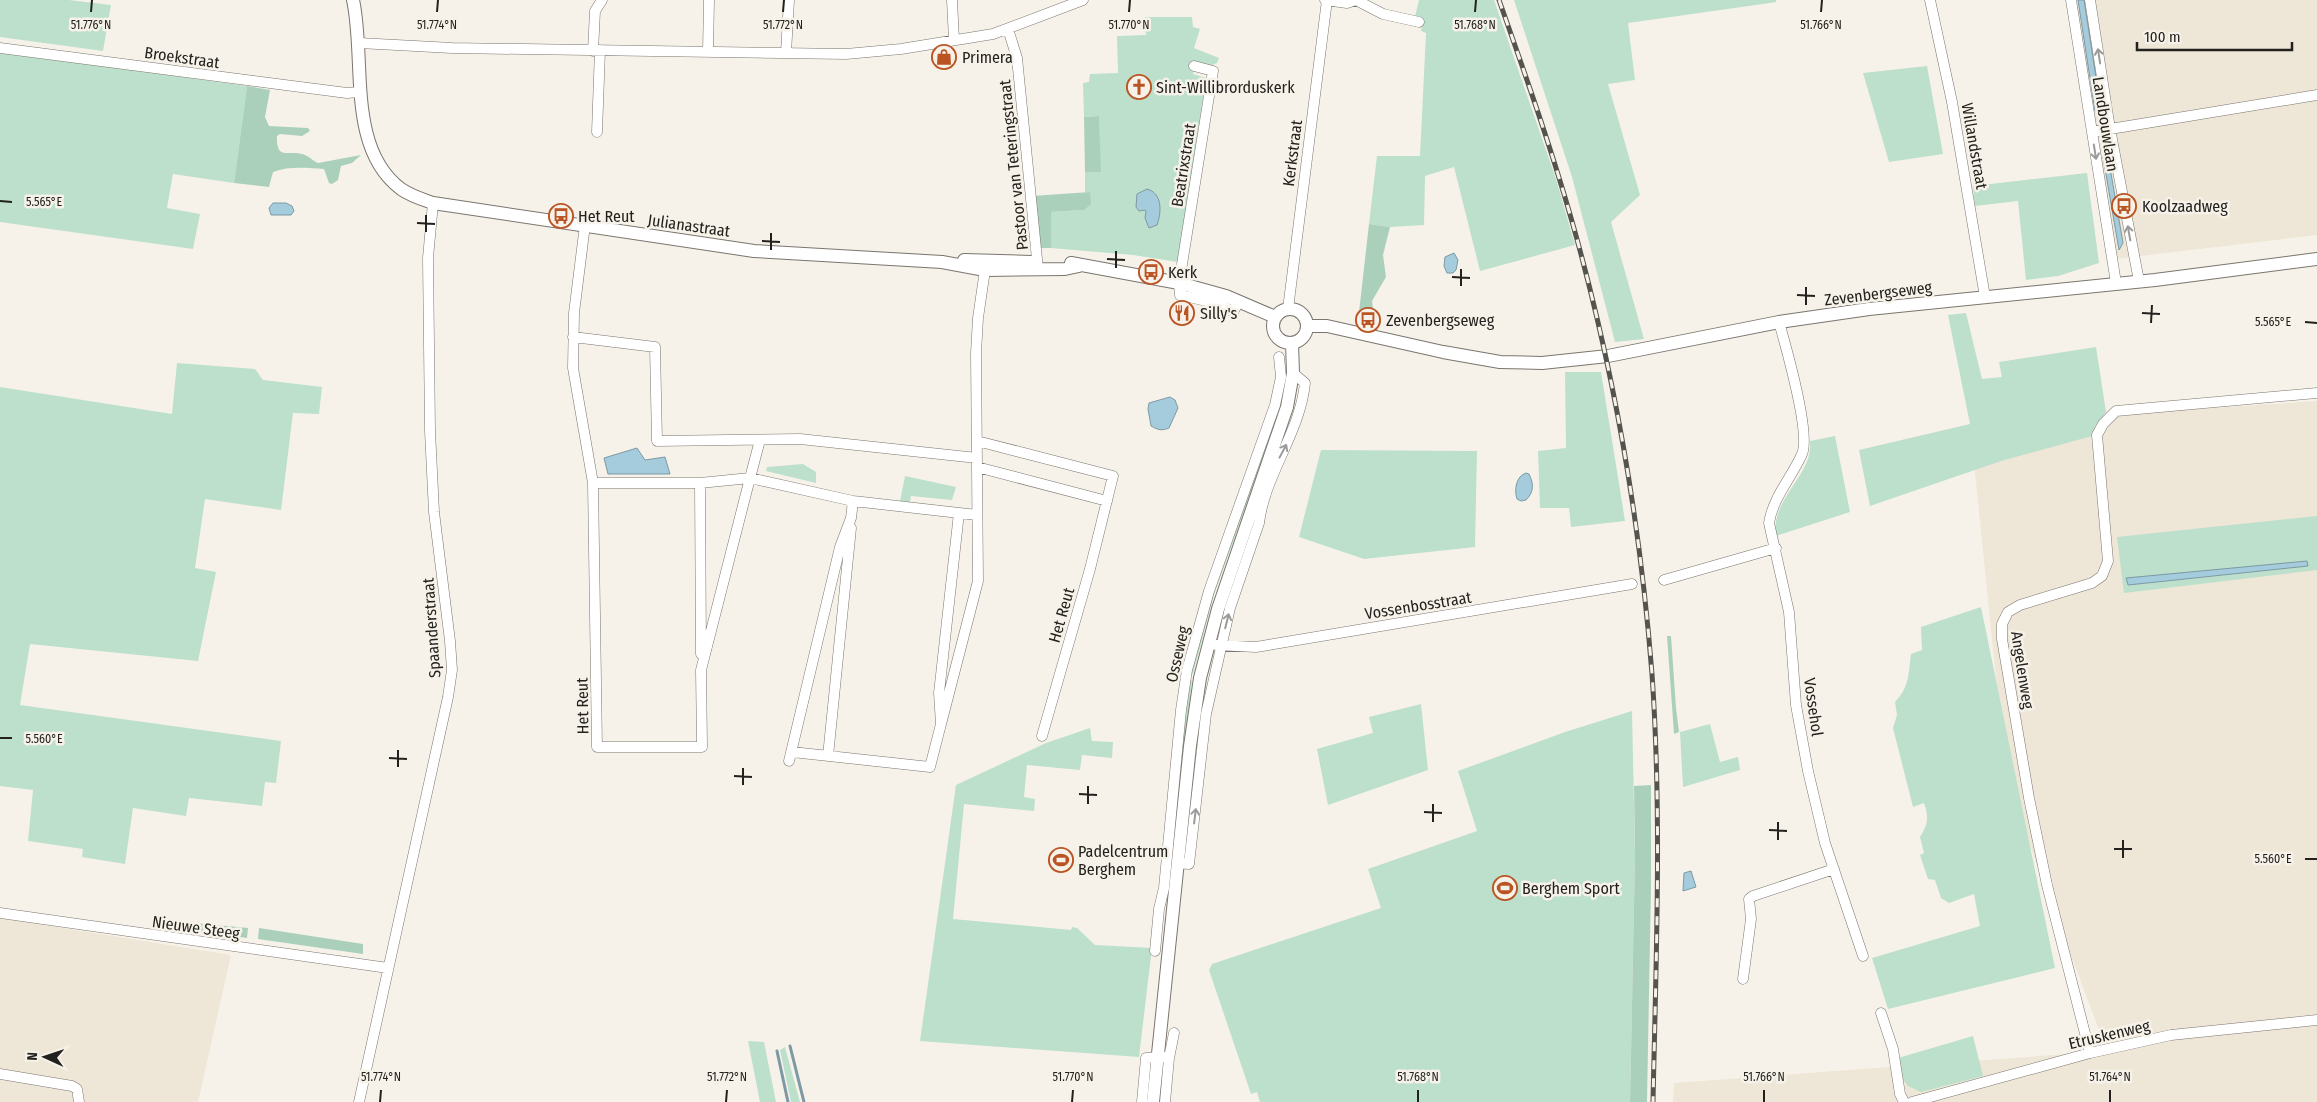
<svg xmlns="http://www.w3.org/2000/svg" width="2317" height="1102" font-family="'Fira Sans Condensed',sans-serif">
	<rect width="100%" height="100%" fill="#f7f2e9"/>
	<path fill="#eee6d6" d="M2066 0H2317V235L2107 260Z
		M2317 401V1102H1673L1674 1083 2107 1051 2007 785 1970 424Z
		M0 918 231 955 198 1102H0Z"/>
	<path fill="#bce0cc" d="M0 0H69L111 5 103 51 0 37Z
		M1419 0H1494L1556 179 1575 245 1480 271 1454 167 1425 176 1424 225 1390 227 1369 224 1377 156H1420L1426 33 1421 31 1423 23 1414 21Z
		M1514 0H1776V2L1763 4 1628 23 1635 80 1608 84 1640 195 1611 222 1644 339 1615 342 1572 177Z
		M1145 17H1192L1193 27 1200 29 1194 48 1219 58 1217 63 1210 66 1194 63 1193 74 1206 78 1178 262 1133 255 1051 248V212L1084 210 1090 192H1085V172H1100L1099 116 1084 117 1083 83 1089 82 1090 74 1118 73 1117 36 1146 35Z
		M0 52 247 86 234 183 173 174 167 208 200 214 193 249 0 222Z
		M1927 66 1943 154 1889 162 1863 73Z
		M2087 173 2099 263 2058 276 2026 280 2018 201 1975 206 1973 186Z
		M1966 313 1982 379 2002 377 1999 362 2096 347 2106 412 2095 426 2092 436 2001 461 1870 506 1859 450 1970 424 1948 315Z
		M177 363 255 369 263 380 322 387 319 414 293 413 281 510 205 499 195 568 216 572 198 661 30 644 20 705 281 741 276 783 265 782 262 806 189 798 186 816 133 808 125 864 82 857 83 849 28 841 33 790 0 786V387L172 414Z
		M1565 372H1601L1625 521 1571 527 1569 508H1540L1538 451 1566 448Z
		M1279 403H1281V409L1214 595 1193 674 1190 673 1206 615Z
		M1835 436 1850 512 1776 536C1770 498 1814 475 1810 441Z
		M1321 450 1477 451 1475 547 1364 559 1299 537Z
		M803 464 816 472V483L766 471 767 467Z
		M905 476 956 487 952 500 911 496 910 502 900 501Z
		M2317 516V570L2124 593 2117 537Z
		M1981 607 2055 968 1888 1009 1872 958 1980 926 1974 894 1949 903 1941 898 1935 880 1928 879 1920 855 1924 853 1920 837C1928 824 1929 818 1924 803L1913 807 1893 728 1897 715 1895 702C1910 686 1908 675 1911 654L1922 650 1921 627Z
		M1188 679 1192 680 1171 875 1166 903Z
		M1421 704 1428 770 1328 805 1317 749 1373 733 1369 717Z
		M1632 711 1635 855 1630 1102H1260L1257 1092 1251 1094 1209 970 1212 964 1381 908 1368 869 1477 831 1458 771 1565 732Z
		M1710 724 1720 762 1738 757 1740 770 1683 787 1680 732Z
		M1090 728 1092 741 1113 742 1112 758 1082 755 1080 770 1027 765 1024 797 1035 799 1034 811 964 804 953 919 1071 930 1072 927 1077 928 1095 945 1152 948 1139 1057 920 1041 956 785 1046 743Z
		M1973 1036 1983 1076 1921 1092 1908 1086 1903 1079 1898 1058Z
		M748 1041 764 1042 776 1102H760Z
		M785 1047 800 1102H791L780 1050Z"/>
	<path fill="#aad0bb" d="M247 86 270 90 265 117 269 126 308 128 310 131 302 136 280 134 277 136C276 163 290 148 305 155 310 157 313 161 318 163L361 155 352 163 341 166 338 180 332 184 329 183 324 169C307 168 289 166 273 172L269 187 234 183Z
		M1099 116 1101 172H1085L1084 117Z
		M1090 192 1091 204 1084 210 1051 212V248H1037L1032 196Z
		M1369 224 1390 227 1383 255 1386 277 1372 301 1375 325 1358 321Z
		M1667 636H1671L1676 708 1679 732 1674 734Z
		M1651 785V887L1647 1102H1630L1635 855 1634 786Z
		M163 920 248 928 247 938 163 926Z
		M259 928 363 944V954L258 939Z"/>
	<path fill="#a4ccdd" stroke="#7d99a3" d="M2078 0H2084L2101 110 2095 111Z
		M2108 156 2123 243 2119 250 2103 157Z
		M1147 189C1162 193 1162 211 1157 225L1149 228 1145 218 1146 212 1145 210 1139 211 1136 207 1137 194Z
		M273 203H286L292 206 294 211 291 215H271L269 208Z
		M1454 253 1458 260 1456 270 1453 273H1447L1444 266 1445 257Z
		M1170 397 1175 400 1178 408 1169 428C1162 431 1158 430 1151 426L1148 409 1149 403Z
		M637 448 645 460 665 457 670 474H608L604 458Z
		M1526 473 1529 474C1534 484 1534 492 1526 500L1521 501 1517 499C1514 490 1516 476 1526 473Z
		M2307 561 2308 566 2128 585 2126 578Z
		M1691 871 1696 887 1683 891 1684 873Z"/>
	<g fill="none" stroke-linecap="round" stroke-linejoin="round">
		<path stroke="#7d99a3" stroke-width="3" d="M790 1046 804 1102
			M777 1051 788 1102"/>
		<defs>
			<path id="minor" d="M952 0 954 40
				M1325 0 1347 3 1356 0 1383 14 1419 22
				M1930 0 1952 102 1985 297
				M2071 0 2116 283
				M2090 0 2110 129 2139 281
				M1008 29 1017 58 1038 269
				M359 43 452 48 846 54 901 49 993 34 1083 0
				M0 48 347 93 360 92
				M593 51 595 11 602 0
				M708 52 709 0
				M786 53 789 0
				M1194 66 1213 71 1179 283 1180 295 1220 304 1233 312 1239 301
				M597 132 600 50
				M2092 132 2317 95
				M585 225 574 313 573 368 593 483
				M1288 309 1327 0
				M1779 322C1786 347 1811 434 1802 454 1792 477 1773 497 1769 523L1789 612 1796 705 1808 771 1825 843 1863 956
				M573 337 655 347 657 441 800 439 977 458
				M760 440 750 478 701 670 702 747H597L593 483H700L750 478 853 501 977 515
				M977 441 1113 476 1090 569 1042 736
				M977 467 1107 501
				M700 483 701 654
				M1664 580 1776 548
				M1216 645 1256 647 1632 584
				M941 724 978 581 976 353 978 318 986 263
				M792 752 930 767 941 724 939 693 959 513
				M828 756 851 528
				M789 761 840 547 851 518 853 501
				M1177 863 1189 864 1206 714 1230 608 1259 523C1265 474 1300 433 1305 383L1293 373
				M0 913 388 968
				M1155 951 1159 909 1164 888 1181 710 1187 670 1209 591 1275 405 1281 377 1279 357
				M1743 979 1751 919 1749 899 1753 896 1834 869
				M1881 1013 1893 1049 1900 1094 1904 1102
				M2090 1053 2047 885 2029 798 2002 639V624L2008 612 2020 605 2092 583 2102 576 2108 561 2097 435 2103 424 2116 411 2317 393
				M0 1074 72 1086 77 1089 79 1102
				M359 1102 448 697 452 670 450 641 434 512 430 431 428 258 433 203
				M1142 1102 1146 1058 1163 1057
				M1165 1102 1169 1058 1174 1033
				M1912 1102 2090 1053 2171 1035 2317 1020"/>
			<path id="tertiary" d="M353 0C366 59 346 148 401 189 411 196 421 199 433 203L754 251 942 262 985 270 1065 269 1079 266
				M964 260 1031 262
				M1071 263 1179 283 1226 296 1275 317
				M1273 326a17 17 0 1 1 34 0a17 17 0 1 1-34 0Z
				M1307 326H1327L1443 352 1500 362 1542 363 1608 356 1779 322 1869 309 2155 280 2317 259
				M1153 1102 1190 746 1200 678 1218 609 1287 407 1293 373 1292 343"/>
		</defs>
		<use href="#minor" stroke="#7a756e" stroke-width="11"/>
		<use href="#tertiary" stroke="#7a756e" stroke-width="14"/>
		<use href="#minor" stroke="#fff" stroke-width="10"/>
		<use href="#tertiary" stroke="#fff" stroke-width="12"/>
		<defs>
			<path id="rail" d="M1499 0C1529 85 1559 170 1582 258 1618 394 1641 533 1652 674 1662 816 1656 959 1653 1102"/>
		</defs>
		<use href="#rail" stroke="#55534e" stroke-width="5"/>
		<use href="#rail" stroke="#f7f2e9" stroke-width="3" stroke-dasharray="9" stroke-linecap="butt"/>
	</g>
	<defs><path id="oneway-shaft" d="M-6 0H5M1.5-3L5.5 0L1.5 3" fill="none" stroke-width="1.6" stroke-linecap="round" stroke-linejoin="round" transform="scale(1.25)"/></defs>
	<g stroke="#9c9b99">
		<use href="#oneway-shaft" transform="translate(2099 56) rotate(-99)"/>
		<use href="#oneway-shaft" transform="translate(2095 152) rotate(81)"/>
		<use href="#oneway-shaft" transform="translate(2129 233) rotate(-100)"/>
		<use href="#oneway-shaft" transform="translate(1283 451) rotate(-62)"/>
		<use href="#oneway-shaft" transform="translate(1227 621) rotate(-76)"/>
		<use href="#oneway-shaft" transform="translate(1195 816) rotate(-83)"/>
	</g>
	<path fill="none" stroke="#22211d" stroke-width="2" d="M91 12 92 0M437 12 438 0M783 12 784 0M1129 12 1130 0M1475 12 1476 0M1821 12 1822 0M0 201 12 202M417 223 435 224M426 232V215M762 241 780 242M771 250V233M1107 259 1125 260M1116 268V251M1452 277 1470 278M1461 286V269M1797 295 1815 296M1806 305V287M2142 313 2160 314M2305 322 2317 323M2151 323 2152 305M0 738H12M389 758 407 759M398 767V750M734 776 752 777M743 785V768M1079 794 1097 795M1088 804V786M1424 812 1442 813M1433 822V804M1769 830 1787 831M1778 840V822M2114 849H2132M2123 858V840M2305 859H2317M380 1102 381 1090M726 1102 727 1090M1072 1102 1073 1090M1418 1102V1090M1764 1102V1090M2110 1102V1090"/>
	<defs>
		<symbol id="shop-ring" viewBox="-11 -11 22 22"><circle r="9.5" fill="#f7f2e9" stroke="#ba5523" stroke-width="1.5"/><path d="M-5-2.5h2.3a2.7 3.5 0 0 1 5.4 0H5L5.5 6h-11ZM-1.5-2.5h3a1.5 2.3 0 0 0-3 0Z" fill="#ba5523"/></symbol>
		<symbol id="church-ring" viewBox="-11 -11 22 22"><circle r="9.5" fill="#f7f2e9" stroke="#ba5523" stroke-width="1.5"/><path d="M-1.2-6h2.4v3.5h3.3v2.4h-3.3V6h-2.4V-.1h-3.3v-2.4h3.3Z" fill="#ba5523"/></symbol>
		<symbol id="bus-ring" viewBox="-11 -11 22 22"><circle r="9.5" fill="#f7f2e9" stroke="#ba5523" stroke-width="1.5"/><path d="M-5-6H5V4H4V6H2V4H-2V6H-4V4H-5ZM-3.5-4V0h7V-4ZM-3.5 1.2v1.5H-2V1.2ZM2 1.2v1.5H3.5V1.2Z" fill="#ba5523"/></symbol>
		<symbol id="restaurant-ring" viewBox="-11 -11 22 22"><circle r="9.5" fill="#f7f2e9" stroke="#ba5523" stroke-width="1.5"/><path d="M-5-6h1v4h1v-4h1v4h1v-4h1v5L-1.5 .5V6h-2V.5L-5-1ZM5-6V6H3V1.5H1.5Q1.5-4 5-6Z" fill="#ba5523"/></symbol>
		<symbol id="stadium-ring" viewBox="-11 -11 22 22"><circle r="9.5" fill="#f7f2e9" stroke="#ba5523" stroke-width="1.5"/><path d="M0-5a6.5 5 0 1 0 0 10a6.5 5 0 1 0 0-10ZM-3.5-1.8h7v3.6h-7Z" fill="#ba5523"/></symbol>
	</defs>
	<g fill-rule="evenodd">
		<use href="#shop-ring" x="930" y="43" width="28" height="28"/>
		<use href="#church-ring" x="1125" y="73" width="28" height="28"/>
		<use href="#bus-ring" x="2110" y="192" width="28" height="28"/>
		<use href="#bus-ring" x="547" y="202" width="28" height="28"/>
		<use href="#bus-ring" x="1137" y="258" width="28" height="28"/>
		<use href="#restaurant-ring" x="1168" y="299" width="28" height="28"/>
		<use href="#bus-ring" x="1354" y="306" width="28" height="28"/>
		<use href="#stadium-ring" x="1047" y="846" width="28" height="28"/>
		<use href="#stadium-ring" x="1491" y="874" width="28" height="28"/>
	</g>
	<g text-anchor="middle" stroke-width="5" stroke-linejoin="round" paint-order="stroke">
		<g font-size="16" fill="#22211d" stroke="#f7f2e9">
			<text transform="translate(182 57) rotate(8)" y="6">Broekstraat</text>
			<text transform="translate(2106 124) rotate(81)" y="6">Landbouwlaan</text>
			<text transform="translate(1975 146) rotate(80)" y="6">Willandstraat</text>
			<text transform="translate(1292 153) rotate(-83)" y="6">Kerkstraat</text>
			<text transform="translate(1013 165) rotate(-96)" y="6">Pastoor van Teteringstraat</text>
			<text transform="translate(1183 165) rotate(-81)" y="6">Beatrixstraat</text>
			<text transform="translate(689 225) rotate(8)" y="6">Julianastraat</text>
			<text transform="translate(1878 293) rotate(-7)" y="6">Zevenbergseweg</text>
			<text transform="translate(1418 605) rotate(-9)" y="6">Vossenbosstraat</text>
			<text transform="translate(1061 615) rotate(-74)" y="6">Het Reut</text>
			<text transform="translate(431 628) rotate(-94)" y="6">Spaanderstraat</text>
			<text transform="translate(1177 654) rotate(-77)" y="6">Osseweg</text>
			<text transform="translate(2023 670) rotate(81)" y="6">Angelenweg</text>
			<text transform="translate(582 706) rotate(-91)" y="6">Het Reut</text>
			<text transform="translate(1814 707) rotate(82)" y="6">Vossehol</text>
			<text transform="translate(196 927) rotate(8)" y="6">Nieuwe Steeg</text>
			<text transform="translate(2109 1034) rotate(-13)" y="6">Etruskenweg</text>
		</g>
		<g font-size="16" fill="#22211d" stroke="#f7f2e9" text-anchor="start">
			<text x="962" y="63">Primera</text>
			<text x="1156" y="93">Sint-Willibrorduskerk</text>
			<text x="2142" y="212">Koolzaadweg</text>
			<text x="578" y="222">Het Reut</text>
			<text x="1168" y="278">Kerk</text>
			<text x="1200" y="319">Silly's</text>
			<text x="1386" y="326">Zevenbergseweg</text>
			<text x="1078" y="857">Padelcentrum<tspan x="1078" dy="18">Berghem</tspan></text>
			<text x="1522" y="894">Berghem Sport</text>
		</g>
	</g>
	<g font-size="12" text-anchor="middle" fill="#22211d" stroke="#f7f2e9" stroke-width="5" stroke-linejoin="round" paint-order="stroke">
		<text x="91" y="29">51.776°N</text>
		<text x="437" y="29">51.774°N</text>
		<text x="783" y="29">51.772°N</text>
		<text x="1129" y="29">51.770°N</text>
		<text x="1475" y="29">51.768°N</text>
		<text x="1821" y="29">51.766°N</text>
		<text x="44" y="206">5.565°E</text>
		<text x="2273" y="326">5.565°E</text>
		<text x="44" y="743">5.560°E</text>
		<text x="2273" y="863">5.560°E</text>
		<text x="381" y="1081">51.774°N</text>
		<text x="727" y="1081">51.772°N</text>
		<text x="1073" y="1081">51.770°N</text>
		<text x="1418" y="1081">51.768°N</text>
		<text x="1764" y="1081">51.766°N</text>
		<text x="2110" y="1081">51.764°N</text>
	</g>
	<g transform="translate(45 1057) rotate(273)" stroke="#f7f2e9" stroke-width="4" paint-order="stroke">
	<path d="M0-4L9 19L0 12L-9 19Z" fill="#22211d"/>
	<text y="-8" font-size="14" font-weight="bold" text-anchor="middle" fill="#22211d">N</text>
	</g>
	<path d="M2137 42v8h155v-8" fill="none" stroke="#22211d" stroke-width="2.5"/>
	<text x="2144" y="42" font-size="15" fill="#22211d" stroke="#f7f2e9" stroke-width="4" paint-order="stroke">100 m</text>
</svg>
